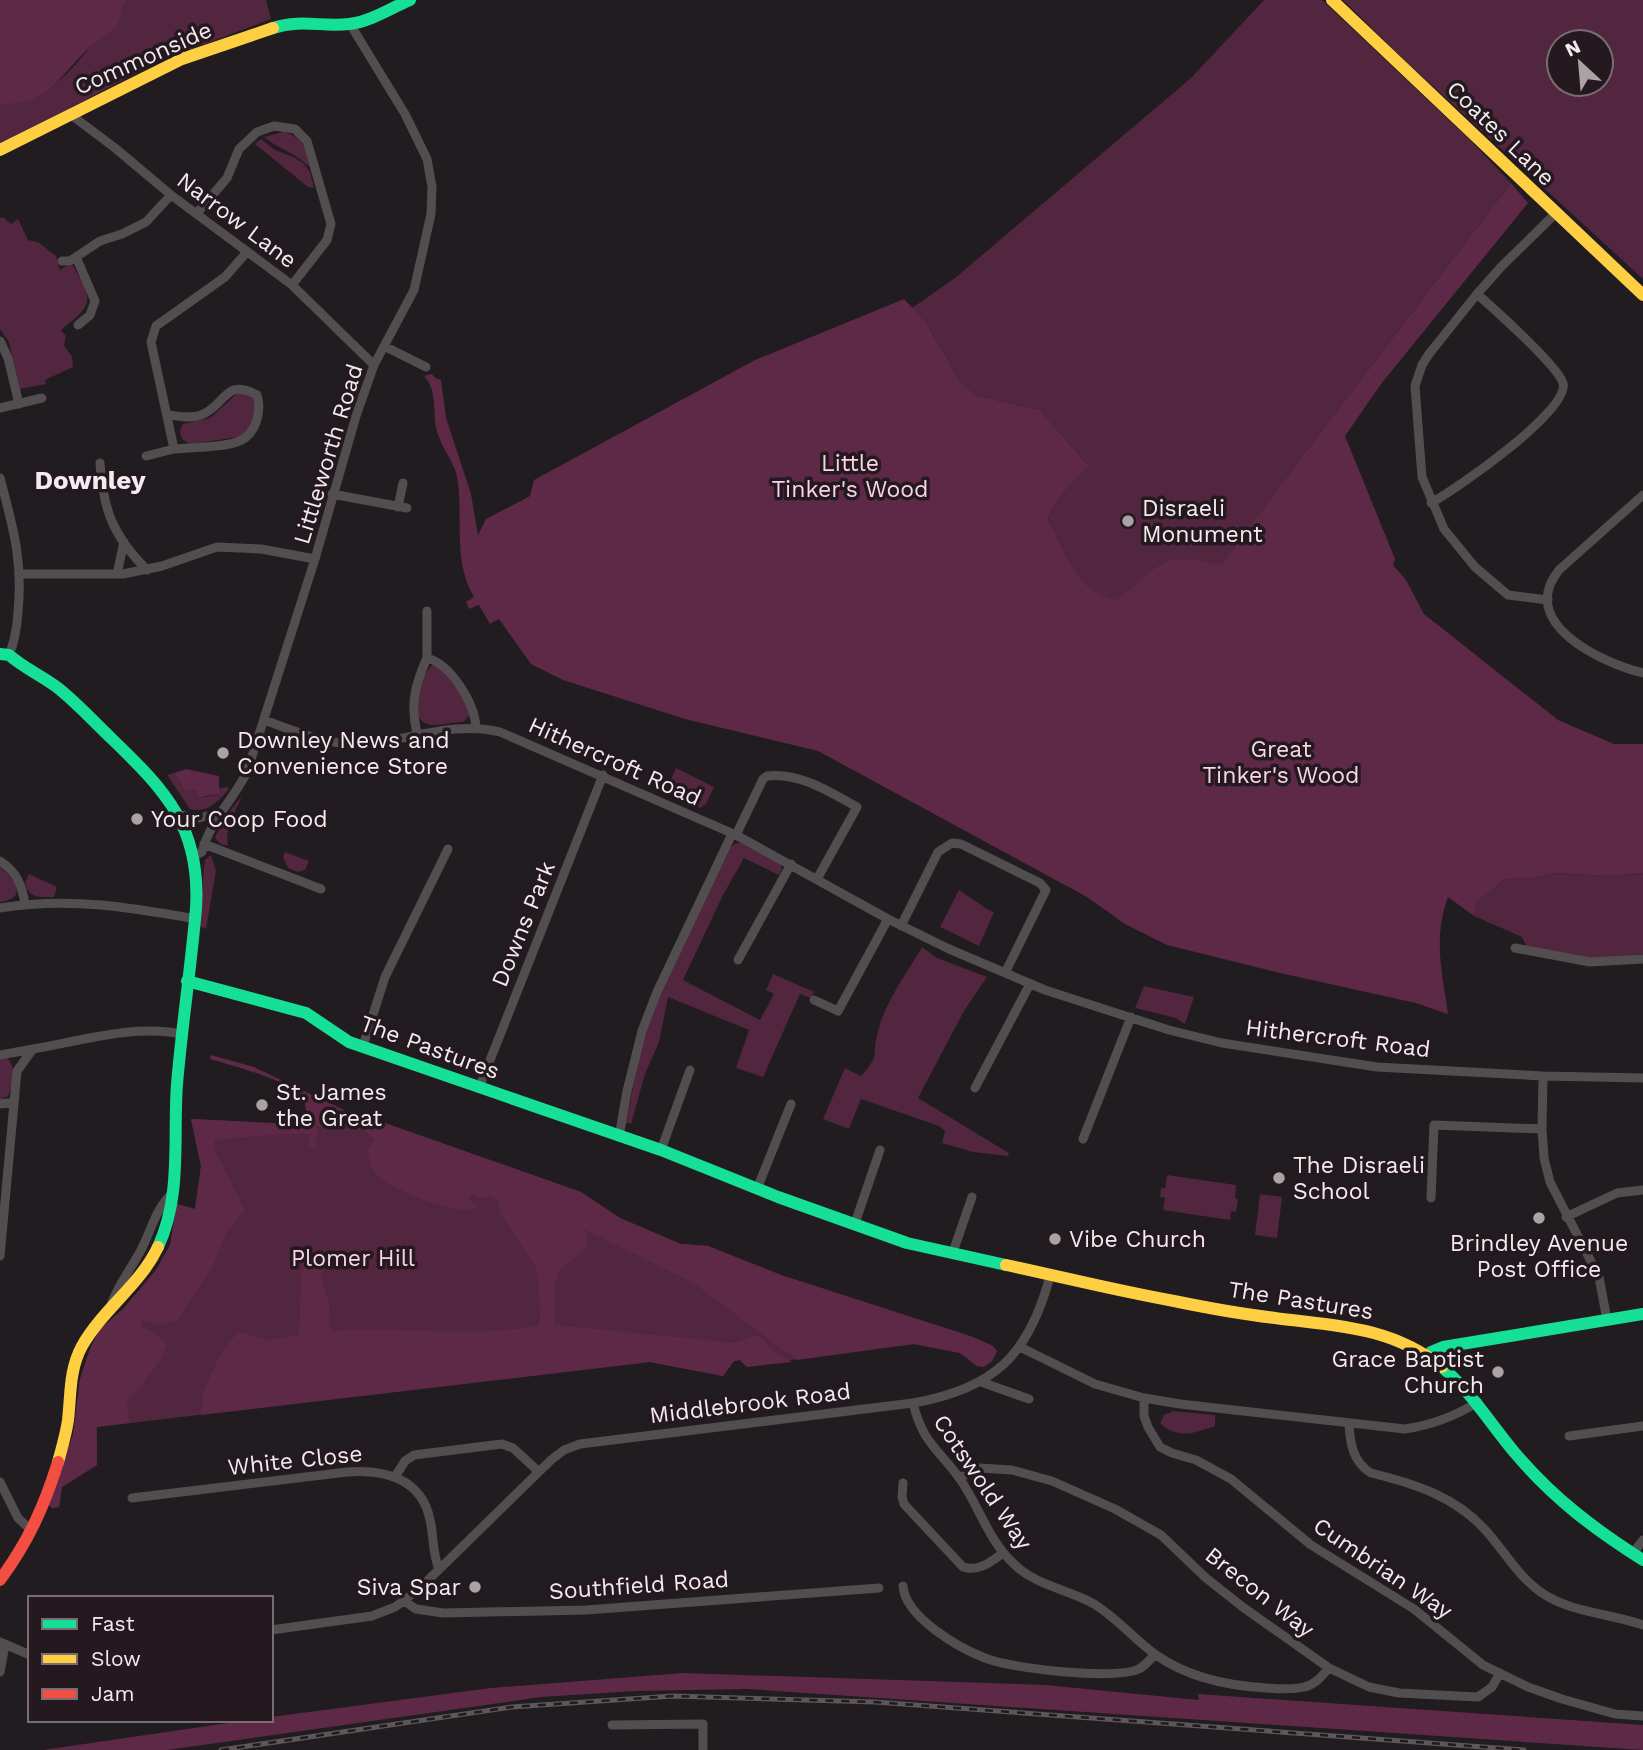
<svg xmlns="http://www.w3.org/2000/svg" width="1643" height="1750" font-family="'Work Sans',sans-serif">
	<rect width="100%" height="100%" fill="#211c1f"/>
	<path fill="#51263e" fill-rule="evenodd" d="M127 0H266L271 19 162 60 0 144V104C61 106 91 39 127 0Z
		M1264 0H1322L1471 141 1511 183 1288 475 1222 566C1211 564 1189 557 1179 559 1161 561 1132 591 1115 601 1073 589 1066 554 1048 519 1056 498 1075 481 1089 466L1040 410 978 396 961 383 925 321 912 308 955 278 1191 78Z
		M1343 0H1643V279L1399 55ZM1601 42V84H1559V42Z
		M283 132C303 136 307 149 309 167 296 153 278 149 264 137Z
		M261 139 275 150 293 157 303 163 310 172 314 188 308 187 255 144Z
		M3 217 11 224 18 219 28 240 38 242 56 256 60 270 68 265 73 266C95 302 92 305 61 330L66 336 64 345 72 357 73 367 45 380 46 384 20 389 9 342 0 329V218Z
		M239 392 253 395 259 412 245 436 192 444C181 442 177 433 183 424L210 418Z
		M433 665 439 666 457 689 471 714 463 722C452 721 433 729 423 722 409 712 421 673 433 665Z
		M676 768 714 787 706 804 700 808 665 792Z
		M174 773 185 789 194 790 205 797 219 794V788L228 787 229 789C219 801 207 814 190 809L167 775Z
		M242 796C236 811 224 829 228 845 222 846 218 843 215 837L229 812Z
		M736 843H743L780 862 782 869 779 875 744 858 723 895 683 980 760 1020 774 994 766 990 773 974 814 992 811 998 800 994 763 1077 736 1068 749 1030 668 997 659 1042 645 1074 631 1124 626 1123 642 1040 660 994 731 847Z
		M285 852 309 861 305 870 298 872 288 868 283 857Z
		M211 855 216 870 206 929 199 926 204 867 205 860Z
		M0 867C15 879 29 898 0 902Z
		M1557 873 1608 876 1643 873V954L1598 959 1527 947 1522 937 1474 916 1477 902 1505 879 1532 878Z
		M29 874 57 887 54 897C40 897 29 899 25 883Z
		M959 890 987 909 994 912 979 946 940 927Z
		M922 947 937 958 987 977 964 1011 918 1098 1009 1153 1008 1156 973 1152 942 1143 945 1131 939 1126 861 1099 849 1129 823 1119 845 1068 861 1076C882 1053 871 1055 878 1031 885 1002 907 973 922 947Z
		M1144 986 1194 997 1185 1024 1176 1018 1135 1008Z
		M6 1057C17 1066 14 1084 8 1096L0 1100V1058Z
		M315 1095 359 1118 365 1116 581 1192 620 1218 680 1244 708 1246 781 1275 973 1337 993 1346 997 1351 992 1361 984 1367 977 1366 960 1353 914 1344 835 1353 747 1367 740 1360 734 1361 723 1376 650 1362 97 1427V1465L62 1487 59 1507 52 1508 48 1504 73 1435 80 1379 90 1349 100 1329 123 1309 156 1270 170 1245 177 1204 195 1209 201 1166 191 1119 316 1125Z
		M1167 1175 1236 1185 1235 1198 1238 1199 1236 1212 1231 1211 1230 1220 1163 1210 1165 1198 1160 1197 1161 1188H1165Z
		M1260 1194 1282 1197 1277 1238 1255 1235Z
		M1173 1411 1215 1415V1426C1194 1433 1178 1440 1160 1423L1164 1415Z"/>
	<path fill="#5e2947" d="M0 0H127C119 9 123 20 114 29 108 35 99 39 92 45 60 74 50 106 0 104Z
		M1511 183 1528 203 1381 384 1345 436 1395 559 1393 565 1406 580 1424 614 1558 720 1614 744H1643V873L1608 876 1557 873 1532 878 1505 879 1477 902 1474 916 1448 897C1433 938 1442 972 1448 1014L1416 1003 1280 973 1167 945 1125 924 1087 897 818 751 685 719 563 680 531 664 499 619 490 624 479 605 469 609 466 602 474 597C452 560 464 517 457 476 453 459 439 445 436 427 433 411 437 389 424 376L432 374 435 378 441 380 446 418 471 494 478 535 486 519 530 496 534 480 755 360 904 299 925 321 961 383 978 396 1040 410 1089 466C1074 482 1056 498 1048 519 1067 554 1073 589 1115 600 1137 589 1152 561 1179 559 1192 557 1209 564 1222 565L1288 475Z
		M186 769 219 776V794L200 797 195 790H185L174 773Z
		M211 1055 254 1067 352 1114 340 1131 317 1126 316 1148 311 1149 308 1145 309 1134H283L214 1140V1148L245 1210 226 1233 212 1267 178 1320 160 1325 143 1320 140 1326 150 1330 167 1344 161 1359 143 1384 128 1399 127 1409 130 1423 96 1427 97 1465 62 1487 59 1507 52 1508 48 1504 73 1435 80 1379 90 1349 100 1329 123 1309 156 1270 170 1245 177 1204 195 1209 201 1166 191 1119 307 1125C306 1116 307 1105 302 1097 292 1081 230 1065 210 1059Z
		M365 1116 581 1192 620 1218 681 1244 708 1246 781 1275 973 1337 993 1346 997 1351 992 1361 984 1367 977 1366 960 1353 914 1344 797 1360 693 1283 584 1229 588 1240 587 1247C580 1254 572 1259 565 1265 550 1279 555 1307 555 1325L735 1343 756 1335 766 1341 772 1350 792 1362 747 1367 740 1360 734 1361 723 1376 650 1362 201 1415 203 1392 220 1355 236 1334 240 1332 266 1340 299 1335 302 1260 311 1254 317 1257 321 1264 322 1278 329 1305 330 1331C399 1326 469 1338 538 1326L540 1320 539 1281 535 1266 500 1213 498 1202 492 1196 481 1198 471 1194 468 1200 477 1204C474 1208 474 1209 469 1210 452 1213 392 1189 380 1178 371 1169 369 1161 368 1148L375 1140 357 1124 359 1118Z
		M683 1673 1045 1685 1199 1700 1198 1694 1643 1725V1750L748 1689 636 1691 541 1697 167 1750H43L249 1720H271V1717L491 1688Z"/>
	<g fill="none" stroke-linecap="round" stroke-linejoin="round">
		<path stroke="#524e50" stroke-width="9" d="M70 114 115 148 171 195 292 285 374 365
			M197 213 227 178 239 149 257 132 274 126 295 129 307 141 331 224 327 240 292 285
			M76 257 95 301 90 315 78 325
			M62 261H70L100 241 122 234 146 222 171 195
			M0 341 8 358 19 404
			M384 346 426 367
			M0 408 42 398
			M168 415C179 416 191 419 201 415 226 406 224 377 257 395 262 412 256 436 237 442 221 448 192 447 174 449L151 342 156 326 225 277 246 253
			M146 456 174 449
			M100 463C103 510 113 536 147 570
			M0 478C13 527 23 560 18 612 17 627 15 641 9 655
			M332 494 407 508
			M1643 495 1559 570C1516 623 1602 663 1643 673
			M1431 503C1455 490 1571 410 1563 383 1558 366 1493 308 1477 294
			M398 507 403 483
			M21 574H123L162 566 217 547 261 549 315 559
			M117 574 124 542
			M1548 600 1508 595 1475 567 1444 529 1422 477 1415 386 1422 365 1429 354 1477 294 1501 267 1555 214
			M427 658V611
			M264 720C295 731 326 745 359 744 407 742 452 720 500 732L736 835 888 919 949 949 1045 990 1169 1030 1222 1043 1377 1067 1543 1076 1643 1078
			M417 733C410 706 415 684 427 658 451 664 475 704 476 728
			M180 815 199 818 219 813
			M736 835 763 779 767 776C799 772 830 792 857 807L817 879
			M204 844 321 889
			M194 856 202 852C210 821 233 800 247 772L315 559 356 416 374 365 414 290 431 214 432 187 427 159 405 114 350 24
			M0 861C17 872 22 885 25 904
			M0 908C70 897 127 907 196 919
			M901 926 938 852 952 843 961 844 1040 883 1046 890 1005 973
			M1515 948 1590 962 1643 959
			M738 960 791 864
			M814 1000 838 1011 888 919
			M363 1046 385 977 448 849
			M0 1055 33 1049
			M1543 1076 1542 1129 1544 1158 1550 1182 1599 1277 1607 1320
			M479 1088 603 775
			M975 1088 1030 984
			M0 1104 14 1102
			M619 1137 627 1091 642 1031 657 992 732 834
			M1083 1139 1131 1017
			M661 1150 690 1070
			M757 1189 791 1104
			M1431 1198 1434 1125 1542 1129
			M1566 1217 1617 1193 1643 1190
			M855 1223 880 1150
			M953 1252 972 1197
			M0 1256 17 1071 33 1049C80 1041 134 1024 182 1034
			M111 1305C118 1284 132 1268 142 1248 152 1228 156 1207 174 1192
			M1020 1347 1095 1384 1144 1398 1180 1404 1405 1429C1432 1425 1454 1417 1478 1402
			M981 1382 1029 1399
			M1144 1398V1416L1148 1427 1160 1447 1172 1453 1196 1460 1231 1479 1311 1545 1414 1609 1483 1665 1528 1687 1562 1699 1615 1714 1643 1716
			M913 1403C923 1444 938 1448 960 1479 979 1506 989 1542 1014 1564 1036 1586 1068 1589 1094 1604 1118 1619 1134 1639 1156 1655 1189 1678 1228 1686 1267 1688 1279 1689 1292 1690 1304 1687 1315 1685 1322 1676 1329 1668
			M1349 1423C1350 1444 1353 1462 1371 1473 1416 1484 1457 1497 1488 1533 1506 1554 1519 1577 1542 1593 1572 1613 1609 1613 1643 1625
			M1569 1436 1643 1426
			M395 1477 405 1461 414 1455 502 1444 513 1448 539 1472
			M959 1478 979 1468 1012 1470 1052 1481 1115 1509 1161 1535 1206 1578 1244 1608 1329 1668 1369 1687 1399 1693 1478 1697 1492 1687 1500 1673
			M0 1482 18 1518 32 1531
			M903 1483 902 1497 904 1504 963 1567C979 1572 991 1562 1003 1553
			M132 1498 347 1472C383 1469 422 1478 430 1520 434 1536 432 1553 439 1569
			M1633 1553 1643 1540
			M903 1586C905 1617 959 1648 985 1658 1012 1669 1114 1680 1139 1669 1146 1665 1150 1660 1155 1654
			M404 1601 416 1609 443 1613 586 1610 879 1588
			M271 1630 372 1616 395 1607 418 1590 551 1460 564 1450 580 1444 913 1403C994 1389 1029 1355 1050 1276
			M0 1642 30 1655
			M0 1672 5 1645
			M612 1725 703 1724V1750"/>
		<path stroke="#16e098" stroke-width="12" d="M273 28C301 19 322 27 349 24 370 22 391 8 410 0
			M0 654 9 655C24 668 42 676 58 688 77 703 94 722 112 739 166 791 201 828 196 908 191 967 182 1025 177 1084 173 1138 182 1196 158 1247
			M187 981 306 1013 349 1042 661 1150 778 1197 907 1243 1006 1265
			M1428 1356 1431 1352 1443 1347 1643 1314
			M1442 1367C1472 1393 1490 1423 1515 1453 1553 1498 1594 1529 1643 1560"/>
		<path stroke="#ffcf43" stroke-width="12" d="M1332 0 1643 295
			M0 150 182 59 273 28
			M1006 1265C1062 1277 1118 1291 1174 1301 1208 1308 1241 1314 1275 1318 1336 1326 1391 1326 1442 1367
			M58 1462C62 1448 66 1434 68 1420 71 1394 69 1370 82 1346 103 1309 140 1285 158 1247"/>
		<path stroke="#f24e42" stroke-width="12" d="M0 1580C28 1542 44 1507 58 1462"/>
		<defs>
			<path id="rail" d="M221 1750 512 1707 673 1696 875 1702 1524 1750"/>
		</defs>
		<use href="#rail" stroke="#5c585a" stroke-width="5"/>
		<use href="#rail" stroke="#24191f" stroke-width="2.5" stroke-dasharray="8" stroke-linecap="butt"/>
	</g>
	<g fill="#aaa3a6" stroke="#24191f" stroke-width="2.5">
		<circle cx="1128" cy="521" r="7"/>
		<circle cx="223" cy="753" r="7"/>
		<circle cx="137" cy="819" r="7"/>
		<circle cx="262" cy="1105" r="7"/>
		<circle cx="1279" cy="1178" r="7"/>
		<circle cx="1539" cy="1218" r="7"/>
		<circle cx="1055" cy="1239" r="7"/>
		<circle cx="1498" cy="1372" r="7"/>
		<circle cx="475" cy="1587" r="7"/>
	</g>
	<g text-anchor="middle" stroke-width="7" stroke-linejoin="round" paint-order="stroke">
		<g font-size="23" fill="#f3ebef" stroke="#24191f">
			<text transform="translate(143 58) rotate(-24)" y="8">Commonside</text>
			<text transform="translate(1501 133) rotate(44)" y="8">Coates Lane</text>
			<text transform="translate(237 220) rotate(37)" y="8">Narrow Lane</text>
			<text transform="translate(328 454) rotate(-73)" y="8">Littleworth Road</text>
			<text transform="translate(615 761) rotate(24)" y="8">Hithercroft Road</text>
			<text transform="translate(523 924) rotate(-68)" y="8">Downs Park</text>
			<text transform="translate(1338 1038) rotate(7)" y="8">Hithercroft Road</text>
			<text transform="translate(430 1047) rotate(20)" y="8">The Pastures</text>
			<text transform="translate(1301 1300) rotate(9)" y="8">The Pastures</text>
			<text transform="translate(750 1403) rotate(-7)" y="8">Middlebrook Road</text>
			<text transform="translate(295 1460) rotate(-6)" y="8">White Close</text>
			<text transform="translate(983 1482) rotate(56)" y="8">Cotswold Way</text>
			<text transform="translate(1383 1568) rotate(34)" y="8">Cumbrian Way</text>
			<text transform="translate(639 1585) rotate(-4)" y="8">Southfield Road</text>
			<text transform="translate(1260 1592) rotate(38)" y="8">Brecon Way</text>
		</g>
		<g font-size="23" fill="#fbd3e7" stroke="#24191f">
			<text x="850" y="471">Little<tspan x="850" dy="26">Tinker's Wood</tspan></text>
			<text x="1281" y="757">Great<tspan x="1281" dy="26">Tinker's Wood</tspan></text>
			<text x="353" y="1266">Plomer Hill</text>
		</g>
		<g font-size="23" fill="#f3ebef" stroke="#24191f" text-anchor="start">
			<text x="1142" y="516">Disraeli<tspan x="1142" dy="26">Monument</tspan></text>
			<text x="237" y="748">Downley News and<tspan x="237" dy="26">Convenience Store</tspan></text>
			<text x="151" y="827">Your Coop Food</text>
			<text x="276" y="1100">St. James<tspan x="276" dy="26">the Great</tspan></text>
			<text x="1293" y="1173">The Disraeli<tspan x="1293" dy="26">School</tspan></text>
			<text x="1069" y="1247">Vibe Church</text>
			<text x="1539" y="1251" text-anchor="middle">Brindley Avenue<tspan x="1539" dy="26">Post Office</tspan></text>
			<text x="1484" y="1367" text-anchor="end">Grace Baptist<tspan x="1484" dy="26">Church</tspan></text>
			<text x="461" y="1595" text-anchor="end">Siva Spar</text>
		</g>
		<g font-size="26" font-weight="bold" fill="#f3ebef" stroke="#24191f">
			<text x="90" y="489">Downley</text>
		</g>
	</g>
	<rect x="28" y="1596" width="245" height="126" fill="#24191f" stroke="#776d72" stroke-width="2"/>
	<rect x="42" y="1619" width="35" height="10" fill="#16e098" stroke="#776d72" stroke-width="2"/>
	<text x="91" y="1631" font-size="21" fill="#f3ebef">Fast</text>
	<rect x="42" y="1654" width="35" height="10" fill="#ffcf43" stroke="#776d72" stroke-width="2"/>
	<text x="91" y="1666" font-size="21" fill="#f3ebef">Slow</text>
	<rect x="42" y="1689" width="35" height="10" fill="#f24e42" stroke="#776d72" stroke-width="2"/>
	<text x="91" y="1701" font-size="21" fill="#f3ebef">Jam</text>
	<g transform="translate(1580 63) rotate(334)"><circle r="33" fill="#24191f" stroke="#776d72" stroke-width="2"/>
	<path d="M0-5L12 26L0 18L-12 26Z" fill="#aaa3a6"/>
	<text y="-10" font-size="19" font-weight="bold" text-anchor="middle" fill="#f3ebef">N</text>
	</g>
</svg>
